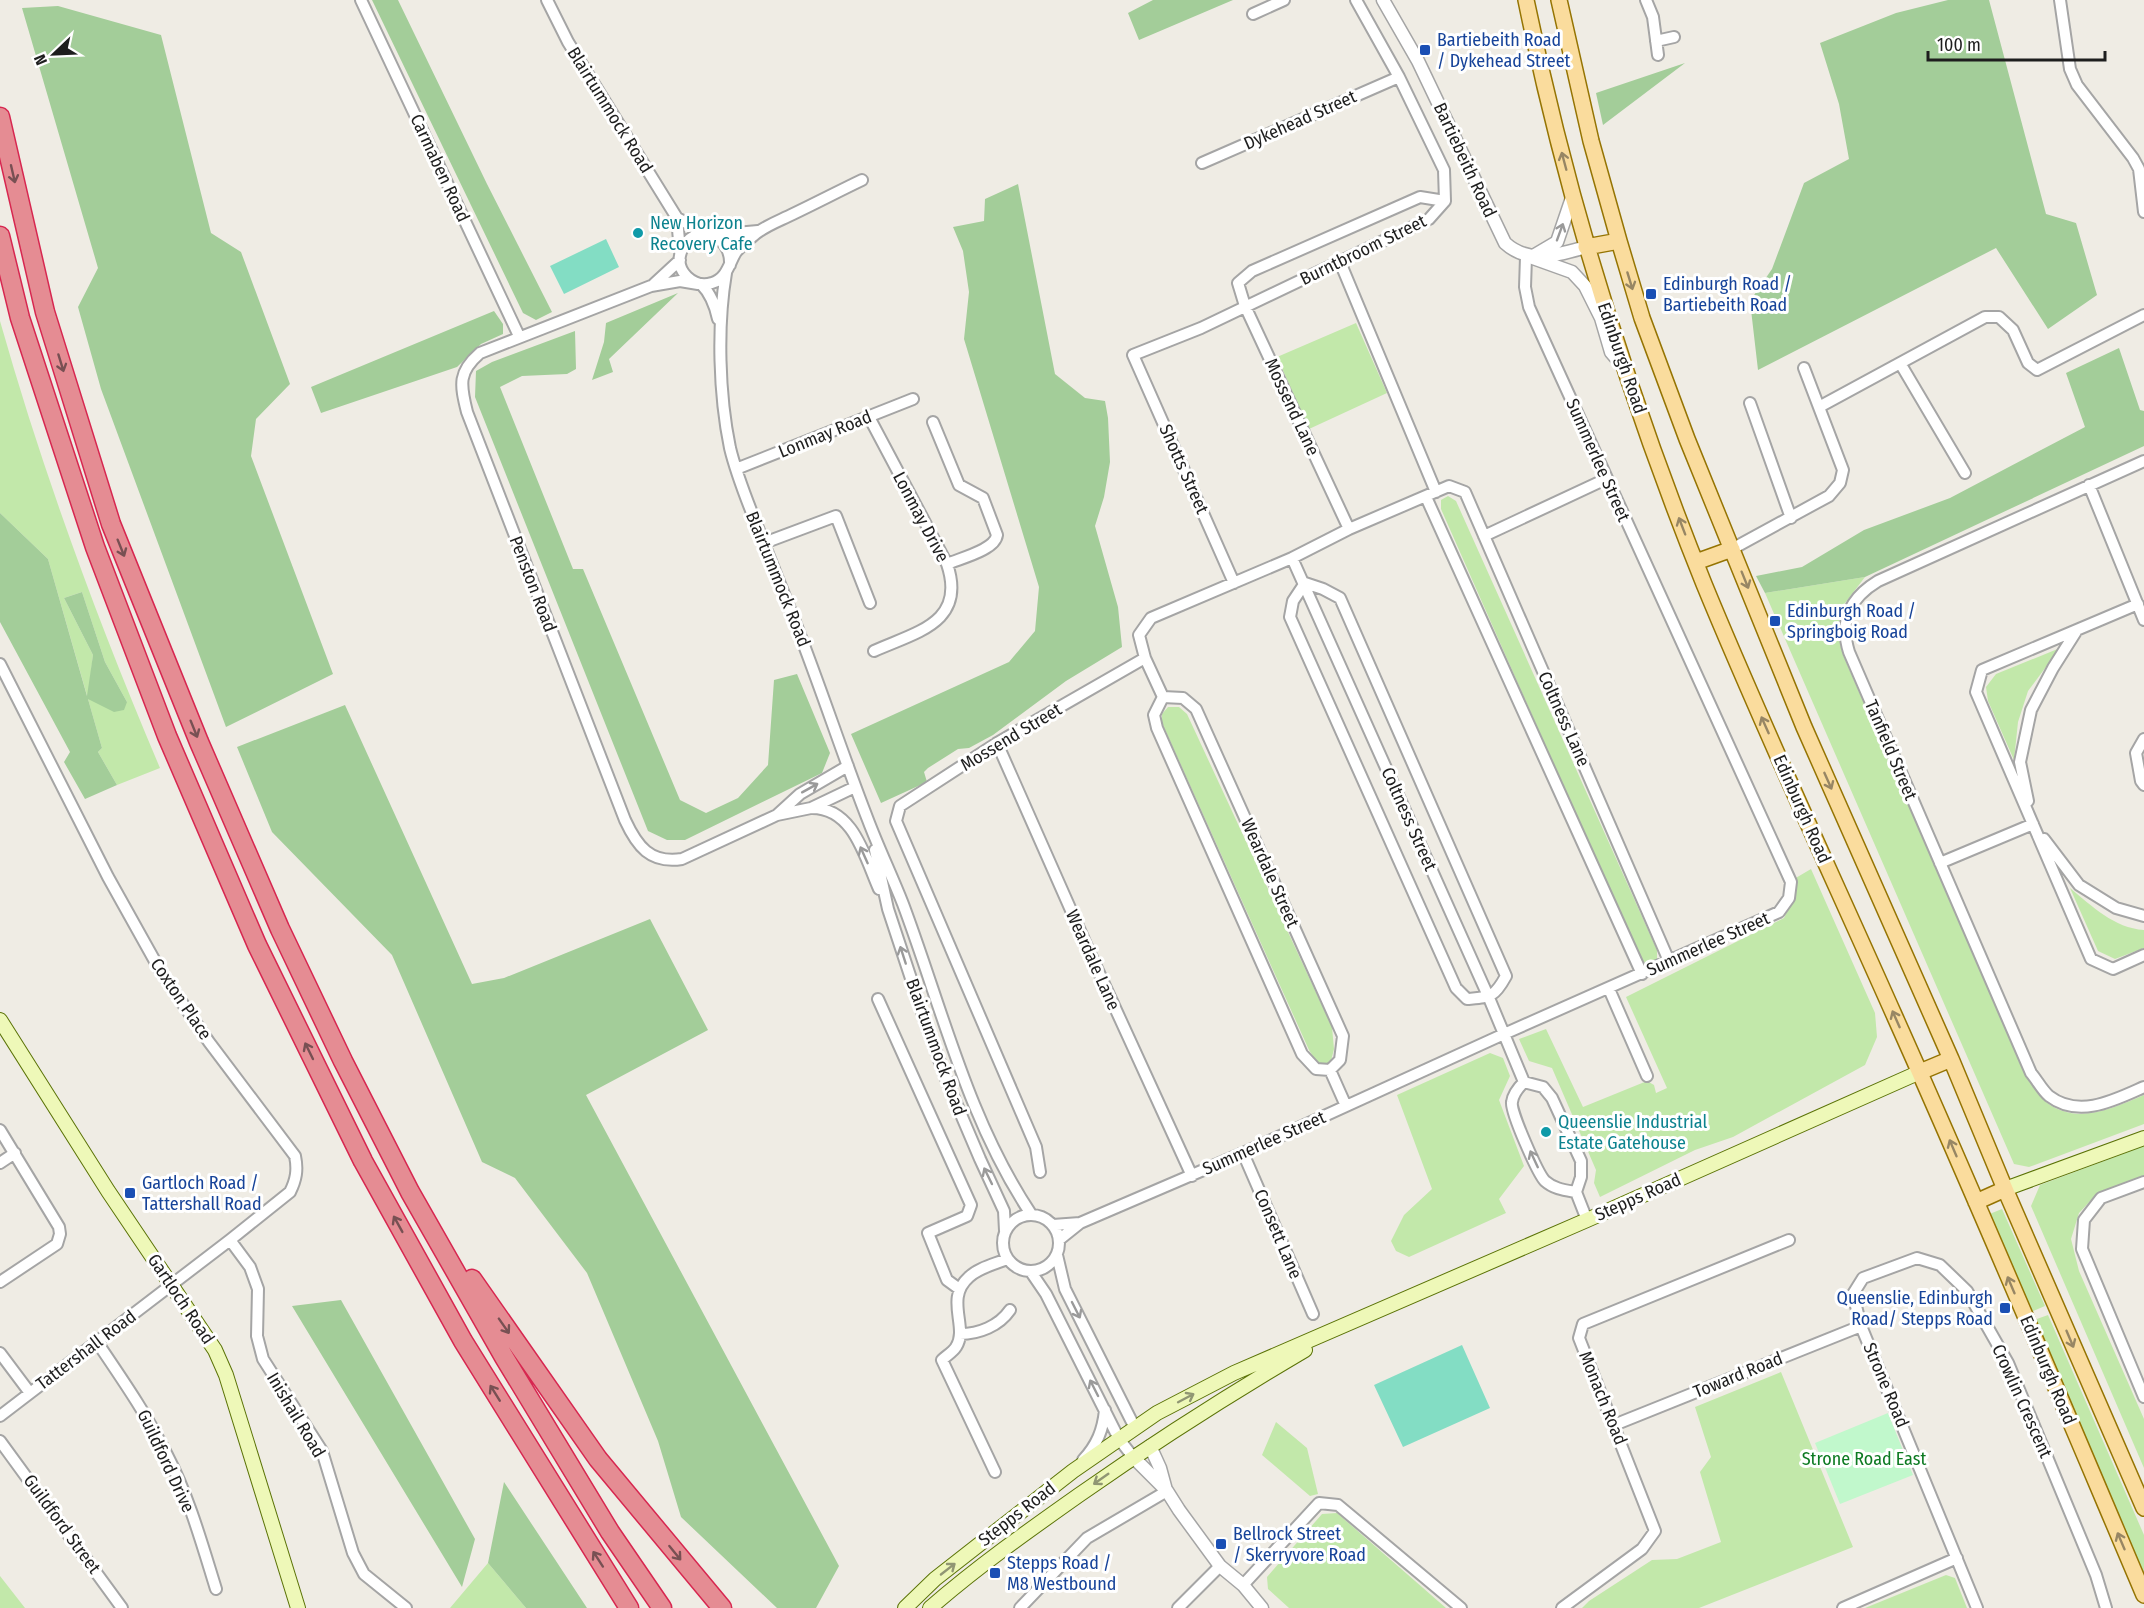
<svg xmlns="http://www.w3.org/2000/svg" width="2144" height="1608" font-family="'Fira Sans Condensed',sans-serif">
	<rect width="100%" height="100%" fill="#efece4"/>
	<path fill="#c2e8aa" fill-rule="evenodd" d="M0 321C43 473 98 622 160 768L117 785 98 752 102 748 48 559 0 513ZM82 592 105 662 127 702 88 698 93 655 64 598Z
		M1356 323 1387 393 1309 429 1277 357Z
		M1448 496 1456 501 1657 950V961L1647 964 1640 960 1441 509V500Z
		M1865 577 1842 607 1837 631 1843 655 2026 1076C2032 1084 2038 1096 2046 1102 2077 1126 2113 1108 2144 1095V1124L2029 1167 2014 1164 1765 593Z
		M2060 648 2028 691 2018 722 2014 760 1988 701 1986 687 1996 674Z
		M1168 707H1179L1187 714 1332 1027 1334 1049 1331 1061 1323 1066 1316 1061 1309 1050 1162 723V714Z
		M1811 869 1875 1013 1877 1037 1865 1065 1733 1137 1695 1150 1600 1197 1594 1183 1596 1170 1552 1068 1529 1061 1519 1039 1546 1029 1583 1107 1647 1081 1654 1085 1656 1093 1667 1088 1626 997 1784 918 1795 895 1794 879Z
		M2070 888C2092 906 2114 928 2144 930V948L2115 959 2098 951Z
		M1490 1053 1503 1058 1510 1076 1499 1100 1524 1166 1499 1199 1506 1213 1409 1257 1396 1251 1391 1241 1404 1215 1432 1189 1397 1095Z
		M2144 1146V1177L2094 1197 2079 1213 2071 1239 2079 1271 2144 1419V1468L2031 1206 2040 1185Z
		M2002 1209 2045 1306 2031 1312 1987 1215Z
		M2048 1315 2144 1535V1574L2034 1320Z
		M1781 1372 1853 1547 1699 1608H1582L1589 1601 1652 1560 1677 1559 1721 1542 1700 1472 1711 1457 1695 1407Z
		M1276 1422 1307 1448 1318 1494 1310 1496 1262 1455Z
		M1337 1513 1446 1608H1289L1268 1589 1267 1577 1322 1514Z
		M488 1563 526 1608H450Z
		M1946 1575 1955 1578 1967 1608H1865Z
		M0 1576 25 1608H0Z"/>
	<path fill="#a3cd99" d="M372 0H398L487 184 552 312 536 320 523 313Z
		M1153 0H1233L1139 40 1128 13Z
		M1948 0H1989L2046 214 2076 223 2097 295 2048 329 1996 248 1758 370 1750 301 1772 269 1804 183 1849 159 1839 104 1820 43 1896 13Z
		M58 6 161 35 211 233 241 252 290 384 256 419 251 456 333 674 226 727 101 389 78 307 98 268 22 8Z
		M1685 63 1603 125 1596 93Z
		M1018 184 1055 374 1085 398 1105 401 1108 418 1110 462 1104 497 1095 526 1118 607 1122 647 1066 681 993 735 969 748 958 749 928 768 924 772 927 782 881 803 851 734 1009 662 1035 631 1039 587 964 339 969 292 963 251 953 227 984 221 985 199Z
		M678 293 609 359 613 372 592 380 604 342 606 323Z
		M494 311 503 324V334L481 344 457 367 321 413 311 387Z
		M575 331 576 369 567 374 522 376 500 387 573 569H583L680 800 706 813 738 798 768 765 774 680 797 674 830 753 822 773 685 840H667L648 831 475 397 476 371 492 362Z
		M2119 348 2140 410 2144 411V446L1865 577 1765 593 1756 576 1802 567 1864 530 1950 498 2085 427 2066 373Z
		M0 513 48 559 87 696 93 655 64 598 82 592 105 662 127 702 124 710 114 712 88 699 102 748 98 752 117 785 85 799 64 762 70 752 0 622Z
		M345 705 472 984 504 978 650 919 708 1030 586 1095 839 1566 816 1608H777L681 1517 658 1441 587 1273 515 1178 482 1162 392 955 272 832 237 747Z
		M341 1300 475 1539 462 1587 292 1306Z
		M504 1482 587 1608H526L488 1563Z"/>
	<path fill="#c1f8cc" d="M1888 1413 1913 1475 1840 1504 1815 1443Z"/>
	<path fill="#83ddc4" d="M606 239 619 267 564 294 550 266Z
		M1462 1345 1490 1408 1403 1447 1374 1385Z"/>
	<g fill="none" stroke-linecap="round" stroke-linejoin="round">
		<defs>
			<path id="minor" d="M361 0 519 336
				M547 0 568 42 677 218 680 252
				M1356 0 1399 77 1444 170 1445 201
				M1646 0 1653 17 1658 55
				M2060 0 2070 69 2077 85 2133 158 2139 169 2144 212
				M1253 14 1284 0
				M1656 41 1674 37
				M1202 163 1399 77
				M677 218 707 234
				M714 235 758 231
				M1340 262 1436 492
				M730 265C732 233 692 221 681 252 674 271 694 289 712 283 727 279 729 263 736 252 741 246 747 241 753 236 764 226 779 221 793 214 816 203 839 191 862 180
				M726 273C717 326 719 395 730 448 737 477 749 506 760 533 772 565 785 596 797 627 822 691 843 756 868 820 879 849 892 876 903 904 942 1008 968 1120 1031 1214
				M654 284 680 260
				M698 284 680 281 651 286 480 353C458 372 460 384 467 412L625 820C637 846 650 864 682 859L777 815 811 808 855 787
				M701 284C711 294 715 305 718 319
				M1900 363 1965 473
				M1750 403 1791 518
				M1819 407 1985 317H1999L2013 330 2028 363 2037 370 2144 315
				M869 417 947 564C967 623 916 632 874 651
				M933 422 959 485 983 498 997 535C995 550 961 558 947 564
				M2144 461 1878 581C1850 598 1839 620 1849 652L2031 1073C2037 1080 2042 1090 2049 1096 2079 1119 2115 1100 2144 1087
				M736 469 913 399
				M2089 485 2144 620
				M1426 497 1642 974
				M1349 529 1245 306 1238 283 1252 271 1420 197 1445 201
				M1484 536 1606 479
				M764 543 836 516 870 603
				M1732 549 1829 496 1840 483 1843 470 1804 368
				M1292 558 1489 998 1524 1082
				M1234 583 1133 355 1201 328 1429 219 1445 201
				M1305 583 1323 589 1340 598 1506 976C1494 998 1490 997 1467 999L1456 988 1290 617 1293 601Z
				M2138 604 1982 670 1976 692 2091 959 2113 969 2144 955
				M1145 658 1163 697 1154 715 1157 728 1302 1054 1316 1069 1330 1070 1346 1106
				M0 664 108 877 161 972 209 1042 295 1156C298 1170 296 1180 290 1192L230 1240 0 1416
				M1163 697 1183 698 1196 709 1343 1036 1340 1060 1330 1070
				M2144 739 2136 753 2141 781 2144 785
				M997 743 1089 951 1192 1176
				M2028 801 2020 762 2031 710 2053 668 2077 630
				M812 808C854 808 865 858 879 889
				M777 815 800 794 848 766
				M2044 839 2079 885 2116 908 2144 916
				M875 850 888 909 928 1030 948 1084 980 1159 1004 1211 1005 1231
				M1940 863 2033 824
				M1609 989 1647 1076
				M878 999 971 1205 967 1216 928 1233 947 1280 958 1288
				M1524 1082 1543 1087 1552 1098 1581 1161V1177L1576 1192 1587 1220
				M1524 1082C1518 1088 1513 1094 1512 1102 1510 1111 1538 1174 1545 1181 1554 1189 1564 1190 1576 1192
				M0 1130 59 1227 60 1234 57 1244 0 1282
				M1243 1153 1313 1314
				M0 1163 15 1153
				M1040 1172 1036 1147 896 821 900 806 997 743 1145 658 1139 635 1151 618 1292 558 1349 529 1449 486 1465 492 1669 961
				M2144 1182 2101 1198 2084 1220 2082 1249 2144 1397
				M1003 1243a28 28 0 1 1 56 0a28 28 0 1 1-56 0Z
				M1080 1223 1243 1153 1504 1034 1779 912 1789 898 1791 882 1529 307 1525 287 1526 257
				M1053 1225 1080 1223 1060 1239
				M230 1240 250 1267 258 1289 257 1336 263 1359 322 1451 353 1553 364 1574 406 1608
				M1057 1255 1065 1289 1135 1428
				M1031 1272 1046 1294 1119 1439 1133 1457
				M960 1334C979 1334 999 1326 1010 1310
				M97 1342C122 1379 147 1415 167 1455 189 1497 202 1544 216 1589
				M0 1353 30 1393
				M1614 1425 1861 1326
				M0 1441 122 1608
				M1083 1460C1097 1445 1103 1430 1105 1410
				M995 1472 942 1360C946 1356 953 1352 956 1347 969 1327 944 1299 969 1277 978 1268 995 1264 1007 1259
				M1243 1585 1319 1503 1338 1505 1461 1608
				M1020 1608 1087 1538 1167 1491
				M1178 1608 1220 1566
				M1562 1608 1642 1549 1655 1531 1579 1338 1583 1324 1789 1240
				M1843 1608 1957 1558
				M1977 1608 1861 1326 1853 1294 1863 1278 1917 1258 1940 1265 1967 1291 2008 1363 2096 1575 2106 1608"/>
			<path id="tertiary" d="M1383 0 1418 61 1505 243C1529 265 1558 255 1586 247
				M1535 255 1557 242 1573 195
				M1533 258 1572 272 1585 286 1601 318 1611 352 1623 366
				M1150 1446 1160 1468 1166 1490
				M1133 1457 1167 1491 1179 1510 1220 1566 1243 1585 1262 1608"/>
			<path id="secondary" d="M0 1020 108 1191 215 1350 226 1375 298 1608
				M2005 1189 2144 1138
				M905 1608 935 1579 1073 1471 1157 1413 1234 1373 1587 1220 1920 1072
				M930 1608C977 1567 1028 1531 1079 1495 1152 1444 1227 1396 1305 1350"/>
			<path id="primary" d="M1526 0C1567 200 1628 395 1704 584 1764 730 1831 873 1895 1017 1981 1209 2062 1402 2144 1595
				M1559 0 1591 141 1619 241 1642 318 1687 439 1804 727 1951 1059 2005 1189 2144 1508
				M1586 247 1619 241
				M1696 562 1732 549
				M1920 1072 1951 1059
				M1976 1202 2005 1189"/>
			<path id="motorway" d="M0 117 45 312 111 524 199 742 280 929 343 1061 410 1192 504 1357 610 1532 662 1608
				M0 236 20 318 95 547 167 736 257 945 363 1161 463 1341 629 1608
				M472 1279 598 1459 722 1608"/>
		</defs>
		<use href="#minor" stroke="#a5a5a5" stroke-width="14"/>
		<use href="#tertiary" stroke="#a5a5a5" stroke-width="15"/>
		<use href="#secondary" stroke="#5b7307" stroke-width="16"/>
		<use href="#primary" stroke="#957403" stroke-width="18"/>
		<use href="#motorway" stroke="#d72750" stroke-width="21"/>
		<use href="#minor" stroke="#fff" stroke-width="10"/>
		<use href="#tertiary" stroke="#fff" stroke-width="12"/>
		<use href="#secondary" stroke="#eef8b8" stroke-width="14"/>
		<use href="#primary" stroke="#fadc9d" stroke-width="15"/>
		<use href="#motorway" stroke="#e58c93" stroke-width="18"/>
	</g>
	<defs><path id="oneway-shaft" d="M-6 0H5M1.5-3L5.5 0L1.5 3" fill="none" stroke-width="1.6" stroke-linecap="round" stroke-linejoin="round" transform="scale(1.5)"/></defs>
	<g stroke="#978664">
		<use href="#oneway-shaft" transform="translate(1564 161) rotate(-105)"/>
		<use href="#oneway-shaft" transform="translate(1630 281) rotate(73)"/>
		<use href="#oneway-shaft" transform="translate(1682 526) rotate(-111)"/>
		<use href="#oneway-shaft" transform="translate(1745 580) rotate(68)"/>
		<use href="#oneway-shaft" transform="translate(1765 725) rotate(-114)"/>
		<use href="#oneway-shaft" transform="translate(1828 781) rotate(66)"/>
		<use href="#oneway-shaft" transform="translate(1896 1019) rotate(-114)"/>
		<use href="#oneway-shaft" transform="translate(1953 1148) rotate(-113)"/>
		<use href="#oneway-shaft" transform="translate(2011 1285) rotate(-113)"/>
		<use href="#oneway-shaft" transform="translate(2070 1339) rotate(67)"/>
		<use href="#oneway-shaft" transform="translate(2121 1541) rotate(-113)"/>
	</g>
	<g stroke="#785053">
		<use href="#oneway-shaft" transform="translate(13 174) rotate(77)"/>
		<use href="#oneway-shaft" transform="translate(61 363) rotate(73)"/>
		<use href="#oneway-shaft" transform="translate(121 548) rotate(68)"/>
		<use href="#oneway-shaft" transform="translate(194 729) rotate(68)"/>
		<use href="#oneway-shaft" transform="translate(309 1051) rotate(-116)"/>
		<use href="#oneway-shaft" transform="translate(398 1224) rotate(-119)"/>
		<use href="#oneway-shaft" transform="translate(504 1326) rotate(55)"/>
		<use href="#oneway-shaft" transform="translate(495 1393) rotate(-122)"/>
		<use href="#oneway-shaft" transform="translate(675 1553) rotate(51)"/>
		<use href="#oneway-shaft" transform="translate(598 1559) rotate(-123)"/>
	</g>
	<g stroke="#9a9a9a">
		<use href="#oneway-shaft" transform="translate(1560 232) rotate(-70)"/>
		<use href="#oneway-shaft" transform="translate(810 788) rotate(-29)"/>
		<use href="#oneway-shaft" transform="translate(864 855) rotate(-114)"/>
		<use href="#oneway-shaft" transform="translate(903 955) rotate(-108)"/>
		<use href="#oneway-shaft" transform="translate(1534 1159) rotate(-115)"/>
		<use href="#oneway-shaft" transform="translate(988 1176) rotate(-116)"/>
		<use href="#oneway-shaft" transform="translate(1076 1310) rotate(63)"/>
		<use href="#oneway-shaft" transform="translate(1094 1388) rotate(-117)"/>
	</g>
	<g stroke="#909673">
		<use href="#oneway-shaft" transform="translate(1186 1398) rotate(-28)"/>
		<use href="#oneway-shaft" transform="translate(1101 1479) rotate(145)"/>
		<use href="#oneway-shaft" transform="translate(948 1569) rotate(-38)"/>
	</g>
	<g fill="#1a4fb4" stroke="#fff" stroke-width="2">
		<rect x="1419" y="44" width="12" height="12" rx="3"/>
		<rect x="1645" y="288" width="12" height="12" rx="3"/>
		<rect x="1769" y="615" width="12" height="12" rx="3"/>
		<rect x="124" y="1187" width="12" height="12" rx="3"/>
		<rect x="1999" y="1302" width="12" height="12" rx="3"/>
		<rect x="1215" y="1538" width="12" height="12" rx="3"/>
		<rect x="989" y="1567" width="12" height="12" rx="3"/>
	</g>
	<g fill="#0f9aa8" stroke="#fff" stroke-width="2">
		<circle cx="638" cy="233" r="6"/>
		<circle cx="1546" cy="1132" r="6"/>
	</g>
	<g text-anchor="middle" stroke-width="6" stroke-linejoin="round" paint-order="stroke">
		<g font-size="18" fill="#164399" stroke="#fff" text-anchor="start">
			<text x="1437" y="46">Bartiebeith Road<tspan x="1437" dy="21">/ Dykehead Street</tspan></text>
			<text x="1663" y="290">Edinburgh Road /<tspan x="1663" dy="21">Bartiebeith Road</tspan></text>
			<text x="1787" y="617">Edinburgh Road /<tspan x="1787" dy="21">Springboig Road</tspan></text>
			<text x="142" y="1189">Gartloch Road /<tspan x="142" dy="21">Tattershall Road</tspan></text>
			<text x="1993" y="1304" text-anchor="end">Queenslie, Edinburgh<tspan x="1993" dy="21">Road/ Stepps Road</tspan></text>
			<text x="1233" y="1540">Bellrock Street<tspan x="1233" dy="21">/ Skerryvore Road</tspan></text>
			<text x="1007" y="1569">Stepps Road /<tspan x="1007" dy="21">M8 Westbound</tspan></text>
		</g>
		<g font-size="18" fill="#1e1e1e" stroke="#fff">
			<text transform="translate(610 110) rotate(58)" y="6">Blairtummock Road</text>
			<text transform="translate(1300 120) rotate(-24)" y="6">Dykehead Street</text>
			<text transform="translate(1465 160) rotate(65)" y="6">Bartiebeith Road</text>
			<text transform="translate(440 168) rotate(65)" y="6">Carmaben Road</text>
			<text transform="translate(1363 250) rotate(-26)" y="6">Burntbroom Street</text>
			<text transform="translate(1622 358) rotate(71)" y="6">Edinburgh Road</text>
			<text transform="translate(1292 407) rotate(65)" y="6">Mossend Lane</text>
			<text transform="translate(825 434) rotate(-22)" y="6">Lonmay Road</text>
			<text transform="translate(1598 460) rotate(66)" y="6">Summerlee Street</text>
			<text transform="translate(1184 469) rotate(66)" y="6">Shotts Street</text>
			<text transform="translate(921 517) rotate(62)" y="6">Lonmay Drive</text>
			<text transform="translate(778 579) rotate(68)" y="6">Blairtummock Road</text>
			<text transform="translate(533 584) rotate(69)" y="6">Penston Road</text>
			<text transform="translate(1564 719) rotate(66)" y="6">Coltness Lane</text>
			<text transform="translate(1011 737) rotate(-31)" y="6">Mossend Street</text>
			<text transform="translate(1891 750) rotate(67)" y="6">Tanfield Street</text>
			<text transform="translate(1802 809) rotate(66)" y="6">Edinburgh Road</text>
			<text transform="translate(1409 819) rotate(66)" y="6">Coltness Street</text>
			<text transform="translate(1270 873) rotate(66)" y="6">Weardale Street</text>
			<text transform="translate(1708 944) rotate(-24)" y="6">Summerlee Street</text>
			<text transform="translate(1093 960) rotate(66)" y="6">Weardale Lane</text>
			<text transform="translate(181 999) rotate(56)" y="6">Coxton Place</text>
			<text transform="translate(936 1047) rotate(70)" y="6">Blairtummock Road</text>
			<text transform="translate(1264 1143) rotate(-24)" y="6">Summerlee Street</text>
			<text transform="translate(1638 1197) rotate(-24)" y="6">Stepps Road</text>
			<text transform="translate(1278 1234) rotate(67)" y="6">Consett Lane</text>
			<text transform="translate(181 1299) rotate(56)" y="6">Gartloch Road</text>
			<text transform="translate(86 1350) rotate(-37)" y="6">Tattershall Road</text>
			<text transform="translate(2048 1370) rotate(67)" y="6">Edinburgh Road</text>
			<text transform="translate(1738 1375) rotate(-22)" y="6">Toward Road</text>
			<text transform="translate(1886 1385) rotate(67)" y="6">Strone Road</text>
			<text transform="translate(1603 1398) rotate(68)" y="6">Monach Road</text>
			<text transform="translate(2022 1401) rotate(66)" y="6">Crowlin Crescent</text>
			<text transform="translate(296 1415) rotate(59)" y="6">Inishail Road</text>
			<text transform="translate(166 1461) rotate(65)" y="6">Guildford Drive</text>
			<text transform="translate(1017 1514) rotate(-38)" y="6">Stepps Road</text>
			<text transform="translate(62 1524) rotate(54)" y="6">Guildford Street</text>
		</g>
		<g font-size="18" fill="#0d838f" stroke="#fff" text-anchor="start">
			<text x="650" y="229">New Horizon<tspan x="650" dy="21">Recovery Cafe</tspan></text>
			<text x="1558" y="1128">Queenslie Industrial<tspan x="1558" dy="21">Estate Gatehouse</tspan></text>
		</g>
		<g font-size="18" fill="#0d7a22" stroke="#fff">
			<text x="1864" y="1465">Strone Road East</text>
		</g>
	</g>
	<g transform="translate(54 54) rotate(247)" stroke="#ffffff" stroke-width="4.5" paint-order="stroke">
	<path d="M0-4.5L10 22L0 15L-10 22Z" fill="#1e1e1e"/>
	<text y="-9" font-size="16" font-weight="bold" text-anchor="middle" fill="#1e1e1e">N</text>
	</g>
	<path d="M1928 51v9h177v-9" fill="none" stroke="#1e1e1e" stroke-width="3"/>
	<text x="1937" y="51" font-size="18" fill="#1e1e1e" stroke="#ffffff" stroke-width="4.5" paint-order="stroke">100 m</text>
</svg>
